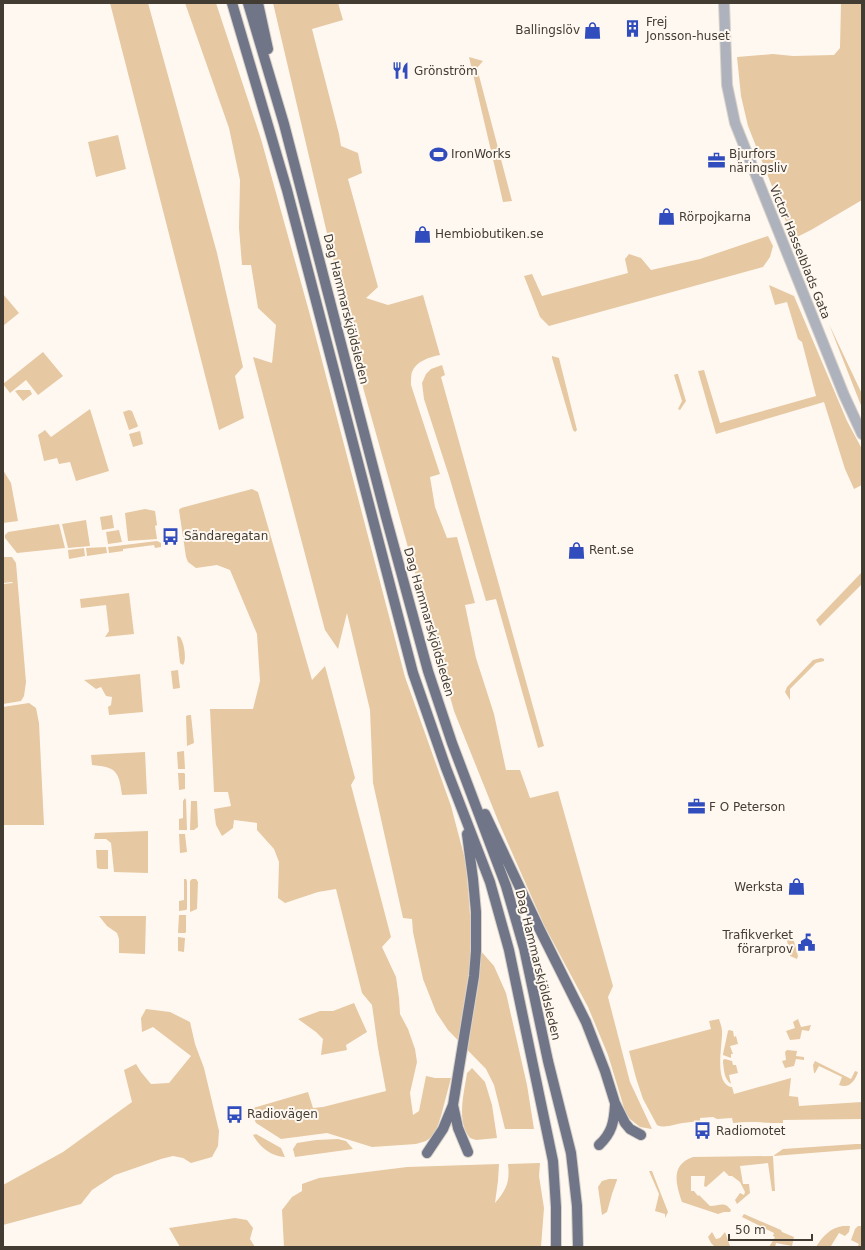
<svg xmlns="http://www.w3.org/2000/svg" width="865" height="1250" font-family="'DejaVu Sans',sans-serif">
	<rect width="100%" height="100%" fill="#fff8f0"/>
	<path fill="#e6c8a2" d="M110 3H148L217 253 243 367 235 376 244 418 219 430Z
		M185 3H216L261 139 310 315 405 677 451 806 466 863 472 941 494 966 506 993 527 1085 534 1129H505L494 1085 486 1069 448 1030 436 1012 423 979 413 932 412 919 403 918 373 783 370 710 347 613 338 649 325 630 253 357 272 363 276 325 258 308 251 265H242L239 228 240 180 229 128Z
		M273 3H338L343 20 312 29 339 134 341 146 358 153 362 173 348 179 378 287 366 298 388 305 423 295 440 355C430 357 416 361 412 372 411 375 411 381 411 385L440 474 430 477 435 507 447 538 457 537 475 603 465 605 476 658 494 714 506 770H520L530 798 558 791 613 986 608 997 630 1082 652 1129 640 1127 630 1119 625 1111 608 1055 588 1007 544 925 499 823 454 711 364 391Z
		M841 3H862V200L811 230 793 239 748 126 741 96 737 57 773 54 793 56 834 55 840 48Z
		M469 57 483 61 477 68 512 201 503 202Z
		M118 135 126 169 96 177 88 142Z
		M768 236 773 246 770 257 763 267 549 326 540 317 524 276 532 274 542 296 628 273 625 259 629 254 641 258 651 270 700 259Z
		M769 285 794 296 847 421 862 449V485L854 489 845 469 824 402 716 434 698 371 704 370 720 423 816 396 802 342 798 339 787 302 775 305Z
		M3 294 19 313 3 326Z
		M829 324 862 394V408Z
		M43 352 63 376 38 395 26 380 10 393 3 384Z
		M552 356 559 358 577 430 575 432 573 430 552 358Z
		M442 365 445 375 441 377 544 746 538 748 496 599 486 601 449 476 424 399 422 383 426 374 431 369Z
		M676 374H678L686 401 680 410 678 409 682 401 674 375Z
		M18 390H30L32 394 23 401 15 391Z
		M90 409 109 471 76 481 70 462 59 464 57 458 44 461 38 435 45 430 51 437Z
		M129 410 132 411 138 426 137 427 129 430 123 412Z
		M140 431 143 444 133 447 129 434Z
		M3 470 11 483 18 521 3 523Z
		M252 489 258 492 312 680 325 666 355 778 351 785 391 937 382 947 396 977 399 998 400 1014 408 1029 415 1049 417 1062 410 1093 413 1115 419 1111 426 1076 435 1078H451L441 1116 435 1134 426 1141 416 1144 372 1147 327 1133 281 1139 256 1123 250 1109 308 1092 313 1108 323 1107 386 1091 378 1048 372 1005 362 993 336 889 318 892 285 903 278 898 279 862 274 849 257 830V823L234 820 233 828 222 836 216 825 214 809 231 806 228 792H214L210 709H253L260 681 257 634 230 570 217 565 196 568 188 562 186 557 179 510 181 508Z
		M145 509 155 511 157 525 155 526 157 539 128 541 125 513Z
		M112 515 114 528 102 530 100 517Z
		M86 520 90 546 68 548 62 524Z
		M59 524 65 548 17 553 5 538V535L8 532Z
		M119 530 122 542 108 544 106 532Z
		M157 541 161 543V547L155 548 154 545 123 549V551L109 553 108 547Z
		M106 547 107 553 87 556 86 548Z
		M84 548 85 556 69 559 68 550Z
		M3 557H12L16 563 26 682 24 696 21 701 3 704V584L13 583 12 582 3 583Z
		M862 572V584L820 626 816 620Z
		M129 593 134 634 105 637 109 631 106 605 81 608 80 599Z
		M177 636 180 637C184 642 187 660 183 665L180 663Z
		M821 658 824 659V661L816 663 790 689V700L785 692 787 687 813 660Z
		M178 670 180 688 173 689 171 671Z
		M140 674 143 712 109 715 108 707 111 705 112 697 106 696 101 687 96 689 84 680Z
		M29 703 36 708 39 723 44 825H3V707Z
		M189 715H191L194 743 187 746 186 716Z
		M184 751 185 769H178L177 752Z
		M145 752 147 794 122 795C119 772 117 767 92 765L91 755Z
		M178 773H184L185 774V789L179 790Z
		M185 798 186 800 187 830H179V819L183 818V801Z
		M191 801H197L198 827 194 830H190Z
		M148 831V873L114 872 111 843 106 839H94L95 833Z
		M185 834 187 852 180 853 179 834Z
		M96 850H108V869H100L97 868Z
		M184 879H186L187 881V909L186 910 179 911V901L184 900Z
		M192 879H196L198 882 197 909 190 912V881Z
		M179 915H186V932L185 933H178Z
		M99 916H146L145 954 119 953V939L117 933 107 926Z
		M791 930 798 956 797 959 790 956 786 935Z
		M178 937 185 938 184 952 178 951Z
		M354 1003 367 1032 346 1045 347 1050 321 1055 323 1039 316 1032 298 1019 320 1011H333Z
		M146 1009 170 1012 190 1022 195 1044 204 1068 219 1131 218 1146 212 1157 191 1163 183 1158 173 1156 161 1159 115 1175 92 1190 81 1204 3 1225V1185L63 1152 132 1102 124 1070 136 1064 141 1072 151 1084 169 1083 191 1056 153 1027 142 1032 141 1018Z
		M719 1019C720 1023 722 1027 722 1031 723 1043 713 1084 732 1087L734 1094 791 1078 789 1096 798 1097 799 1106 862 1102V1119L783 1120V1123C766 1123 750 1121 733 1123L732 1118 717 1119 713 1117 700 1118V1121C694 1122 688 1122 683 1123 675 1124 665 1129 657 1125L643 1099 636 1078 629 1051 711 1029 709 1021Z
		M798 1019 801 1027 811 1025 809 1031 802 1030 800 1039 790 1040 786 1031 795 1028 793 1022Z
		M729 1030 733 1031 734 1037 736 1036 738 1044 730 1046 733 1054H731V1058L723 1055V1054L728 1031Z
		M787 1050 797 1051 796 1056 804 1057V1060L796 1059 794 1066 785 1068 782 1061 786 1060 785 1052Z
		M725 1059 732 1061 733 1065H736L738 1073 729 1075 731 1084C724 1079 724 1070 723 1062V1060Z
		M815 1061 851 1079 855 1071 858 1072C855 1081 849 1089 839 1085L842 1077 819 1066 815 1073H814L813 1065Z
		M472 1068 485 1082 492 1105 497 1138 476 1140 470 1138C456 1121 464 1094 467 1073Z
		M256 1134 281 1148 285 1157C272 1157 259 1147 253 1135Z
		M338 1139 346 1141 353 1149 295 1157 293 1149 297 1143 316 1140Z
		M856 1144H862V1149L773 1156 775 1191H772L768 1163 740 1166 743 1184H749L750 1193 737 1204 735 1200 740 1193 744 1195 745 1192 740 1182 732 1176H729L724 1171 706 1187 704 1186 705 1176H691V1191H694L698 1196 699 1195 710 1206C720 1206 724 1201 731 1210L730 1212H724L718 1214 682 1202C676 1184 670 1165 693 1157L773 1156 783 1149Z
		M540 1163 539 1176 544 1208 541 1247H284L282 1210 292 1197 302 1191V1184L319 1178 407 1167 499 1164 498 1181 495 1203C507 1189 510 1181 508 1164Z
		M649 1171H652L668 1212 665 1218V1214L655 1211 659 1194Z
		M609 1179H617V1180L612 1194 607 1212 602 1215 598 1187 602 1181Z
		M744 1214 781 1230 782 1232 794 1237 792 1246 776 1243 775 1247H769L775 1237 773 1236 774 1233 742 1217Z
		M235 1218 247 1220 253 1228 250 1239 255 1247H180L169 1228Z
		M843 1226H850L849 1232 845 1236 839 1233 831 1246 832 1247H816C823 1236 830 1228 843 1226Z
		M858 1226H862V1247H857L859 1244 851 1240 855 1229Z
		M712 1232 716 1239 720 1238 725 1232 730 1246 715 1247 711 1243 708 1237Z"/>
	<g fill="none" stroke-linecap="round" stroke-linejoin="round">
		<defs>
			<path id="tertiary" d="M724 3 727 85 735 123 844 395 862 434"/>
			<path id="primary" d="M232 3 287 190 413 673 446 768 490 882 509 950 553 1161 556 1207V1247
				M248 3 284 124 386 517 428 671 452 743 506 886 524 948 548 1061 571 1153 577 1206 578 1247
				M258 3 268 49
				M485 814 539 928 586 1022 605 1071 615 1103 625 1123 630 1129 641 1135
				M453 1105 458 1128 468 1152
				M599 1145C612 1133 614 1122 615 1105
				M427 1153 443 1129 453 1105 474 976 476 951V912L473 879 467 834"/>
		</defs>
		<use href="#tertiary" stroke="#d9d2ca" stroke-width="12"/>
		<use href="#primary" stroke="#d9d2ca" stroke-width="12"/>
		<use href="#tertiary" stroke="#aeb2bc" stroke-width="10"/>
		<use href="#primary" stroke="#707688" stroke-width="10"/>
	</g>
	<defs>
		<symbol id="building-bare" viewBox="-9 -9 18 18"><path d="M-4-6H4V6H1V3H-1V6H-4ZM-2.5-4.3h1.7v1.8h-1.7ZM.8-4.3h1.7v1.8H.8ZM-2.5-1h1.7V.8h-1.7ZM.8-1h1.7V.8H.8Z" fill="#314cbd" stroke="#fff8f0" stroke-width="2.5" paint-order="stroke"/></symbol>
		<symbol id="shop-bare" viewBox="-9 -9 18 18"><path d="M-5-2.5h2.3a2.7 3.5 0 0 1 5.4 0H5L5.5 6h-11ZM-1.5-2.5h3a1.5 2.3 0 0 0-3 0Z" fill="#314cbd" stroke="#fff8f0" stroke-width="2.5" paint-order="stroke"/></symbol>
		<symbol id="restaurant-bare" viewBox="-9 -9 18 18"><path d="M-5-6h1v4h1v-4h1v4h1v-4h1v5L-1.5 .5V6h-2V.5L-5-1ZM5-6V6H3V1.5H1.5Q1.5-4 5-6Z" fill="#314cbd" stroke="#fff8f0" stroke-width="2.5" paint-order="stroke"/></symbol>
		<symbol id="stadium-bare" viewBox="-9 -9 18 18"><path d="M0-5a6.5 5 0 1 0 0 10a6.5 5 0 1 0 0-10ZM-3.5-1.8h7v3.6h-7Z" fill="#314cbd" stroke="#fff8f0" stroke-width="2.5" paint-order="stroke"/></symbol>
		<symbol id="office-bare" viewBox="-9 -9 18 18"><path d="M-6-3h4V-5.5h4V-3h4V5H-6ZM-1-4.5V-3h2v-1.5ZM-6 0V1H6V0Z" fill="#314cbd" stroke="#fff8f0" stroke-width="2.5" paint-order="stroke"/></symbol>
		<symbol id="bus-bare" viewBox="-9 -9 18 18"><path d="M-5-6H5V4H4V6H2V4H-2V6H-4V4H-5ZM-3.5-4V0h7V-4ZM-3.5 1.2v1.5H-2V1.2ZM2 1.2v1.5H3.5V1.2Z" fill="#314cbd" stroke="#fff8f0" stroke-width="2.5" paint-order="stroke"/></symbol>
		<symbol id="civic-bare" viewBox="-9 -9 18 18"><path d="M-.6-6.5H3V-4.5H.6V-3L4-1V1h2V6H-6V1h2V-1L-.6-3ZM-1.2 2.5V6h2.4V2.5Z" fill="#314cbd" stroke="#fff8f0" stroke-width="2.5" paint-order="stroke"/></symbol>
	</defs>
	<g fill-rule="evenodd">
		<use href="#building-bare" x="620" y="16" width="25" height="25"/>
		<use href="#shop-bare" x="580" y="18" width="25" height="25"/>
		<use href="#restaurant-bare" x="388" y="58" width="25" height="25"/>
		<use href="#stadium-bare" x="426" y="142" width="25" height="25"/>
		<use href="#office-bare" x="704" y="148" width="25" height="25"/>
		<use href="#shop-bare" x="654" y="204" width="25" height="25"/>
		<use href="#shop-bare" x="410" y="222" width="25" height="25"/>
		<use href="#bus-bare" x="158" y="524" width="25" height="25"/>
		<use href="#shop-bare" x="564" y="538" width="25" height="25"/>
		<use href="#office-bare" x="684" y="794" width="25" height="25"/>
		<use href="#shop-bare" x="784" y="874" width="25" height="25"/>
		<use href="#civic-bare" x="794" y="930" width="25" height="25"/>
		<use href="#bus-bare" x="222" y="1102" width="25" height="25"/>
		<use href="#bus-bare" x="690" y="1118" width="25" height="25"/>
	</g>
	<g text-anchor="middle" stroke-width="4" stroke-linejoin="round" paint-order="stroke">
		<g font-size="12" fill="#423c33" stroke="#fff8f0" text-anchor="start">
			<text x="646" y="26">Frej<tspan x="646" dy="14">Jonsson-huset</tspan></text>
			<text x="580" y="34" text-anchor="end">Ballingslöv</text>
			<text x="414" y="75">Grönström</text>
			<text x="451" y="158">IronWorks</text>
			<text x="729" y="158">Bjurfors<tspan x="729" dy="14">näringsliv</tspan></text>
			<text x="679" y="221">Rörpojkarna</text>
			<text x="435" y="238">Hembiobutiken.se</text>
			<text x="184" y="540">Sändaregatan</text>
			<text x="589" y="554">Rent.se</text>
			<text x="709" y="811">F O Peterson</text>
			<text x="783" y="891" text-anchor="end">Werksta</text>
			<text x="793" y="939" text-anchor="end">Trafikverket<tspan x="793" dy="14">förarprov</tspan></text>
			<text x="247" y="1118">Radiovägen</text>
			<text x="716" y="1135">Radiomotet</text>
		</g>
		<g font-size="12" fill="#423c33" stroke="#fff8f0">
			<text transform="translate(800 252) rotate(68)" y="4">Victor Hasselblads Gata</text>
			<text transform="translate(346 309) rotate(76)" y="4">Dag Hammarskjöldsleden</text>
			<text transform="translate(429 622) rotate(74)" y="4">Dag Hammarskjöldsleden</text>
			<text transform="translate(538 965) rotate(76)" y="4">Dag Hammarskjöldsleden</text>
		</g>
	</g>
	<rect width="865" height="1250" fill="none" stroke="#423c33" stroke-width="8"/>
	<path d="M729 1234v6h83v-6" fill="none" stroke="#423c33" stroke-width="2"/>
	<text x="735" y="1234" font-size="12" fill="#423c33" stroke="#fff8f0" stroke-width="3" paint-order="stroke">50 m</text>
</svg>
